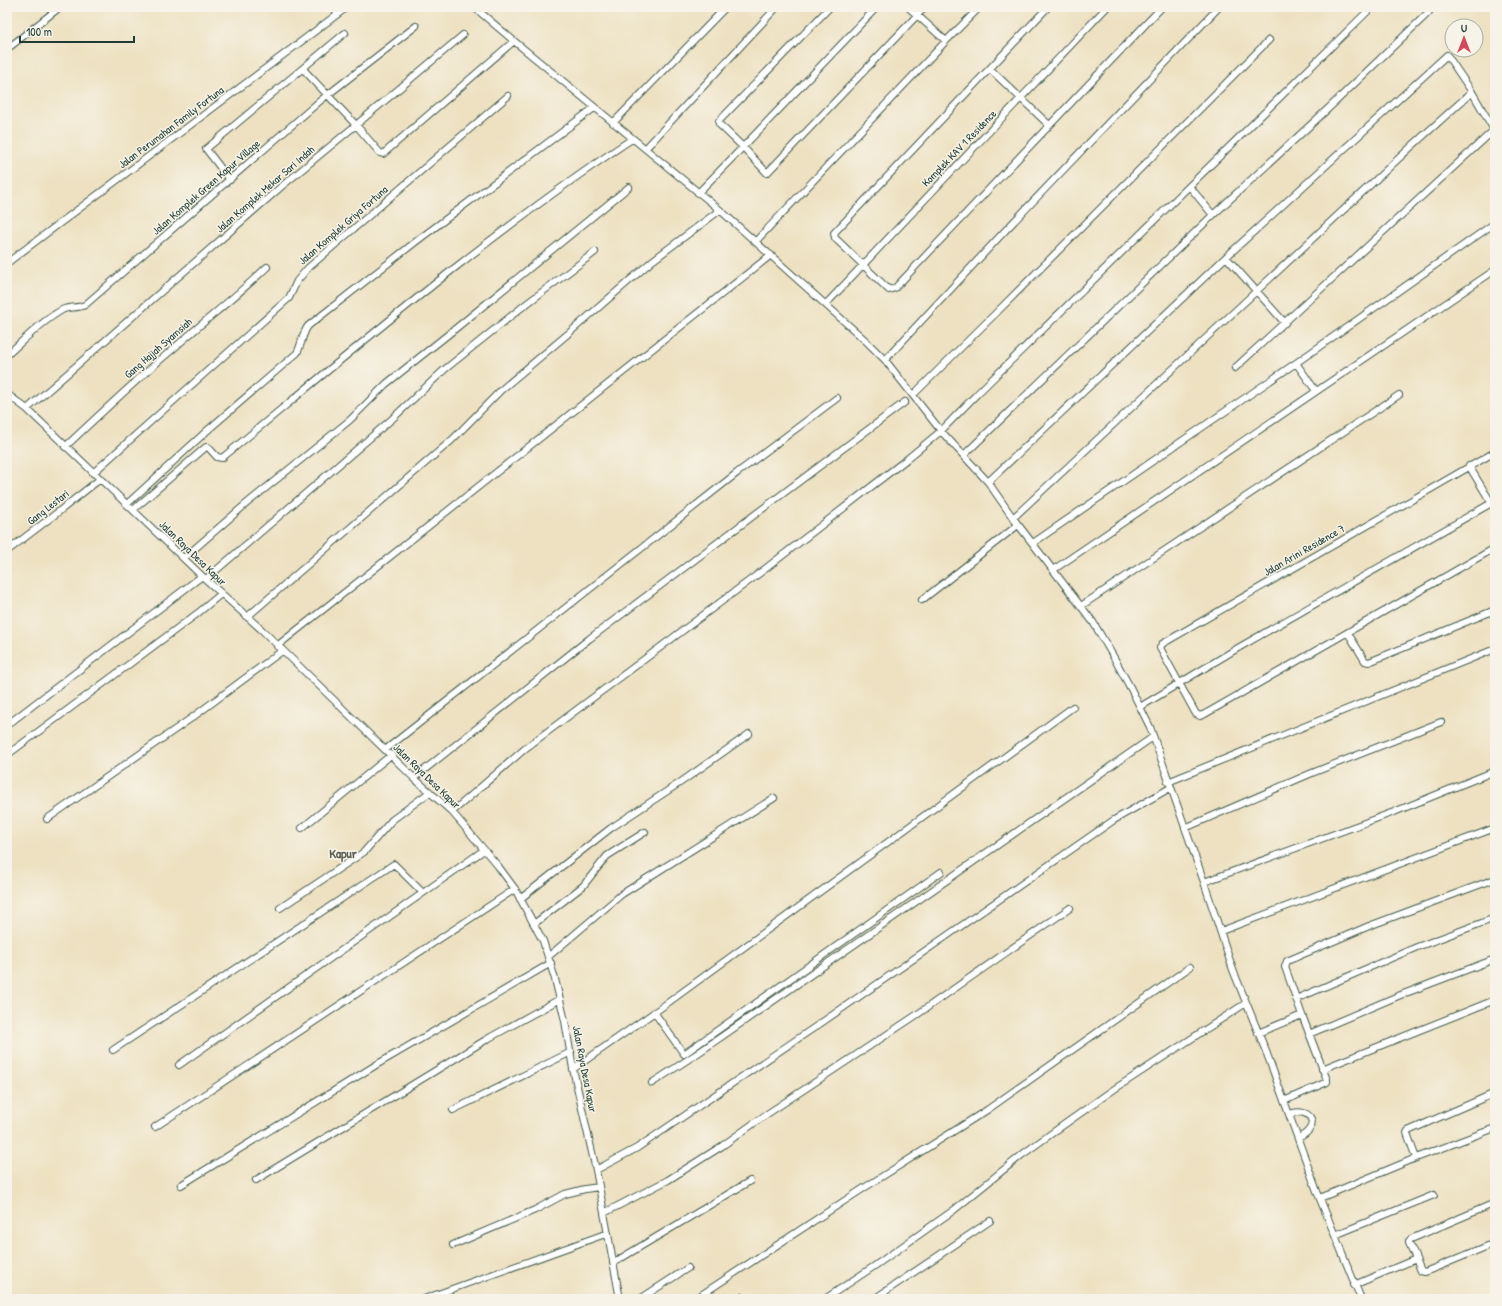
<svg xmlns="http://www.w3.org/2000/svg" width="1502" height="1306" font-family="'Patrick Hand',sans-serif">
	<rect width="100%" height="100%" fill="#f7f3e8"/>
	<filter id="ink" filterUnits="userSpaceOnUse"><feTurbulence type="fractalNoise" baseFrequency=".025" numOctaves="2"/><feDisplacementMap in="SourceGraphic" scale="8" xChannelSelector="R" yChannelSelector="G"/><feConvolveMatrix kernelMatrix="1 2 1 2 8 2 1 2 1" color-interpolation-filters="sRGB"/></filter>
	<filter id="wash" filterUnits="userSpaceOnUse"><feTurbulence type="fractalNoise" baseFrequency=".012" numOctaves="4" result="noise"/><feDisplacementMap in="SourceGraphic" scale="16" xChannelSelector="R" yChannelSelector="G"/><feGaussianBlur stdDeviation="0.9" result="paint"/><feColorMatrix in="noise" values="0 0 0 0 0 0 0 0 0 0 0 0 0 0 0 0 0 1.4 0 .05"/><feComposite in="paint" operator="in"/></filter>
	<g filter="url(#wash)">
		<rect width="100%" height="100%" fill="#ede1c1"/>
	</g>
	<g filter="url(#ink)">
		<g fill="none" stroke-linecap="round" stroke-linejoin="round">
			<defs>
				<path id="street" d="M474 7 514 41 720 210 865 340 885 360 941 431 988 482 1013 518 1093 622 1113 656 1131 689 1150 727 1204 882 1233 970 1267 1054 1318 1194 1361 1299
					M877 7 743 147 767 173 925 7
					M908 7 946 41
					M1048 7 834 233 835 238 889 290 895 288 1162 7
					M7 49 60 7
					M303 69 356 125 463 35
					M990 69 1049 125
					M613 123 726 7
					M646 148 777 7
					M230 180 206 149 345 33
					M1190 187 1213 215
					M698 193 743 147 719 124V121L830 7
					M756 241 946 41 980 7
					M1226 257 1285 323
					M7 263 347 7
					M826 304 1107 7
					M7 355C24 340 42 321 62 310 69 306 76 309 85 305L321 100 416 26
					M885 360 1002 234 1219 7
					M1296 363 1316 391
					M7 394 27 409 202 576 262 630 414 778 452 812 498 866 515 889 543 941 555 979 565 1021 573 1069 596 1170 620 1299
					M913 395 998 311 1269 40
					M27 409 282 186 356 125 380 153 383 154 514 41
					M65 447C101 413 136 380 173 349 204 321 237 296 267 267
					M1495 452 1162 644 1160 648 1196 714 1200 716 1205 714 1495 548
					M964 455 1213 215 1331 106 1427 14 1429 12 1428 7
					M1469 466 1495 509
					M93 473 289 298 297 281 308 268 508 96
					M988 482 1226 257 1447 55 1472 92 1494 130 1235 368
					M127 504 209 429 297 353C302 344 302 334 308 326L418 240 594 108
					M133 510 206 447H208L217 457 222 458C356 348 488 234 632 139
					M1013 518 1412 146 1472 92
					M1033 543 1296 363 1495 223
					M7 551 57 513 100 479
					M184 558 246 504 350 420 386 384 455 329 629 187
					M1053 570 1495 270
					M206 579 392 419 444 370 521 308 595 252
					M922 600 1018 525
					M1081 606 1399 395
					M247 617 452 440 501 390 569 333 652 261 720 210
					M1348 633 1365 661 1369 662 1495 610
					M277 646 771 255
					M1140 707 1238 648 1495 501
					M7 725 202 576
					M385 750 737 473 837 398
					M7 755 198 613 221 594
					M414 778 589 639 905 402
					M1168 782 1495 649
					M452 812 527 747 765 569 907 459 941 431 977 394 1372 7
					M47 819 193 717 282 651
					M302 828 391 755
					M1185 828 1312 773 1441 722
					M1204 882 1394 812 1495 771
					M520 899 611 828 681 782 749 734
					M280 908 364 852 392 820 430 792
					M534 924 583 886 607 856 645 832
					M1221 931 1495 828
					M549 956 622 894 774 798
					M1296 999 1417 947 1495 918
					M654 1012 684 1054 941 872
					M1302 1015 1285 967 1287 961 1369 926 1495 879
					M1258 1033 1302 1015 1327 1080V1082L1284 1101
					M1309 1034 1398 996 1495 959
					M113 1050 394 864 423 893
					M179 1065 484 850
					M573 1069 662 1007 1073 707
					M1322 1069 1495 1000
					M652 1083 698 1053 1153 737
					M453 1110 571 1052
					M1289 1114C1313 1106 1321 1128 1298 1138
					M155 1127 515 889
					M1416 1158 1407 1133 1408 1131 1495 1093
					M596 1170 637 1148 821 1023 1114 820 1170 788
					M256 1180 489 1038 560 999
					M181 1185 376 1065 551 963
					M1320 1198 1416 1158 1495 1128
					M604 1213 668 1180 722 1146 767 1114 915 1016 1070 908
					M1335 1235 1434 1195
					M453 1245 535 1210 565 1194 585 1189 599 1187
					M1416 1259 1421 1271 1425 1272 1495 1243
					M613 1263 750 1181
					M1354 1285 1416 1259 1409 1243V1241L1411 1239 1495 1203
					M424 1299 608 1233
					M640 1299 688 1268
					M695 1299 864 1188 987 1110 1190 967
					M738 1299 741 1297
					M825 1299 876 1265 954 1210 1023 1154 1055 1131 1113 1090 1246 1003
					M874 1299 990 1221"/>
			</defs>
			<use href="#street" stroke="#3e5649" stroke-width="8"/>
			<use href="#street" stroke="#fff" stroke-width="6"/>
		</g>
	</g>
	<g text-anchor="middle" stroke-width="3" stroke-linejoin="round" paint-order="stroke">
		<g font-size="11" fill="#1f3d34" stroke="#f7f3e8">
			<text transform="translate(171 127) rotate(-37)" y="4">Jalan Perumahan Family Fortuna</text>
			<text transform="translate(959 148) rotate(-46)" y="4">Komplek KAV 1 Residence</text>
			<text transform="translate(206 187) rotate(-41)" y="4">Jalan Komplek Green Kapur Village</text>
			<text transform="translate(265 189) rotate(-41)" y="4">Jalan Komplek Mekar Sari Indah</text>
			<text transform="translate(343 225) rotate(-41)" y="4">Jalan Komplek Griya Fortuna</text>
			<text transform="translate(158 348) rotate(-41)" y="4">Gang Hajjah Syamsiah</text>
			<text transform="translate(48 507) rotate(-38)" y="4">Gang Lestari</text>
			<text transform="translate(1304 550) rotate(-30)" y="4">Jalan Arini Residence 7</text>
			<text transform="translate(193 553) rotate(44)" y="4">Jalan Raya Desa Kapur</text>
			<text transform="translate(427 776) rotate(44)" y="4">Jalan Raya Desa Kapur</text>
			<text transform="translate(585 1069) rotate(79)" y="4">Jalan Raya Desa Kapur</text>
		</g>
		<g font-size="13" font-weight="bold" fill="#5f6456" stroke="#f7f3e8">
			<text x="343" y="858">Kapur</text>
		</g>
	</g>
	<rect width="1502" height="1306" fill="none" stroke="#f7f3e8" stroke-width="24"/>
	<g transform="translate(1464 38)"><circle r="19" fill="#f7f3e8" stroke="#a1aaa0"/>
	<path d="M0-3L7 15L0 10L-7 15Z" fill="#d1495b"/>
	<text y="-6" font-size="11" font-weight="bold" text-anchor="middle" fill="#1f3d34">U</text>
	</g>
	<path d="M20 36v6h114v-6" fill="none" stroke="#1f3d34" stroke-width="2"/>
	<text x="26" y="36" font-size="12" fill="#1f3d34" stroke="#f7f3e8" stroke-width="3" paint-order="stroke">100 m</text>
</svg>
